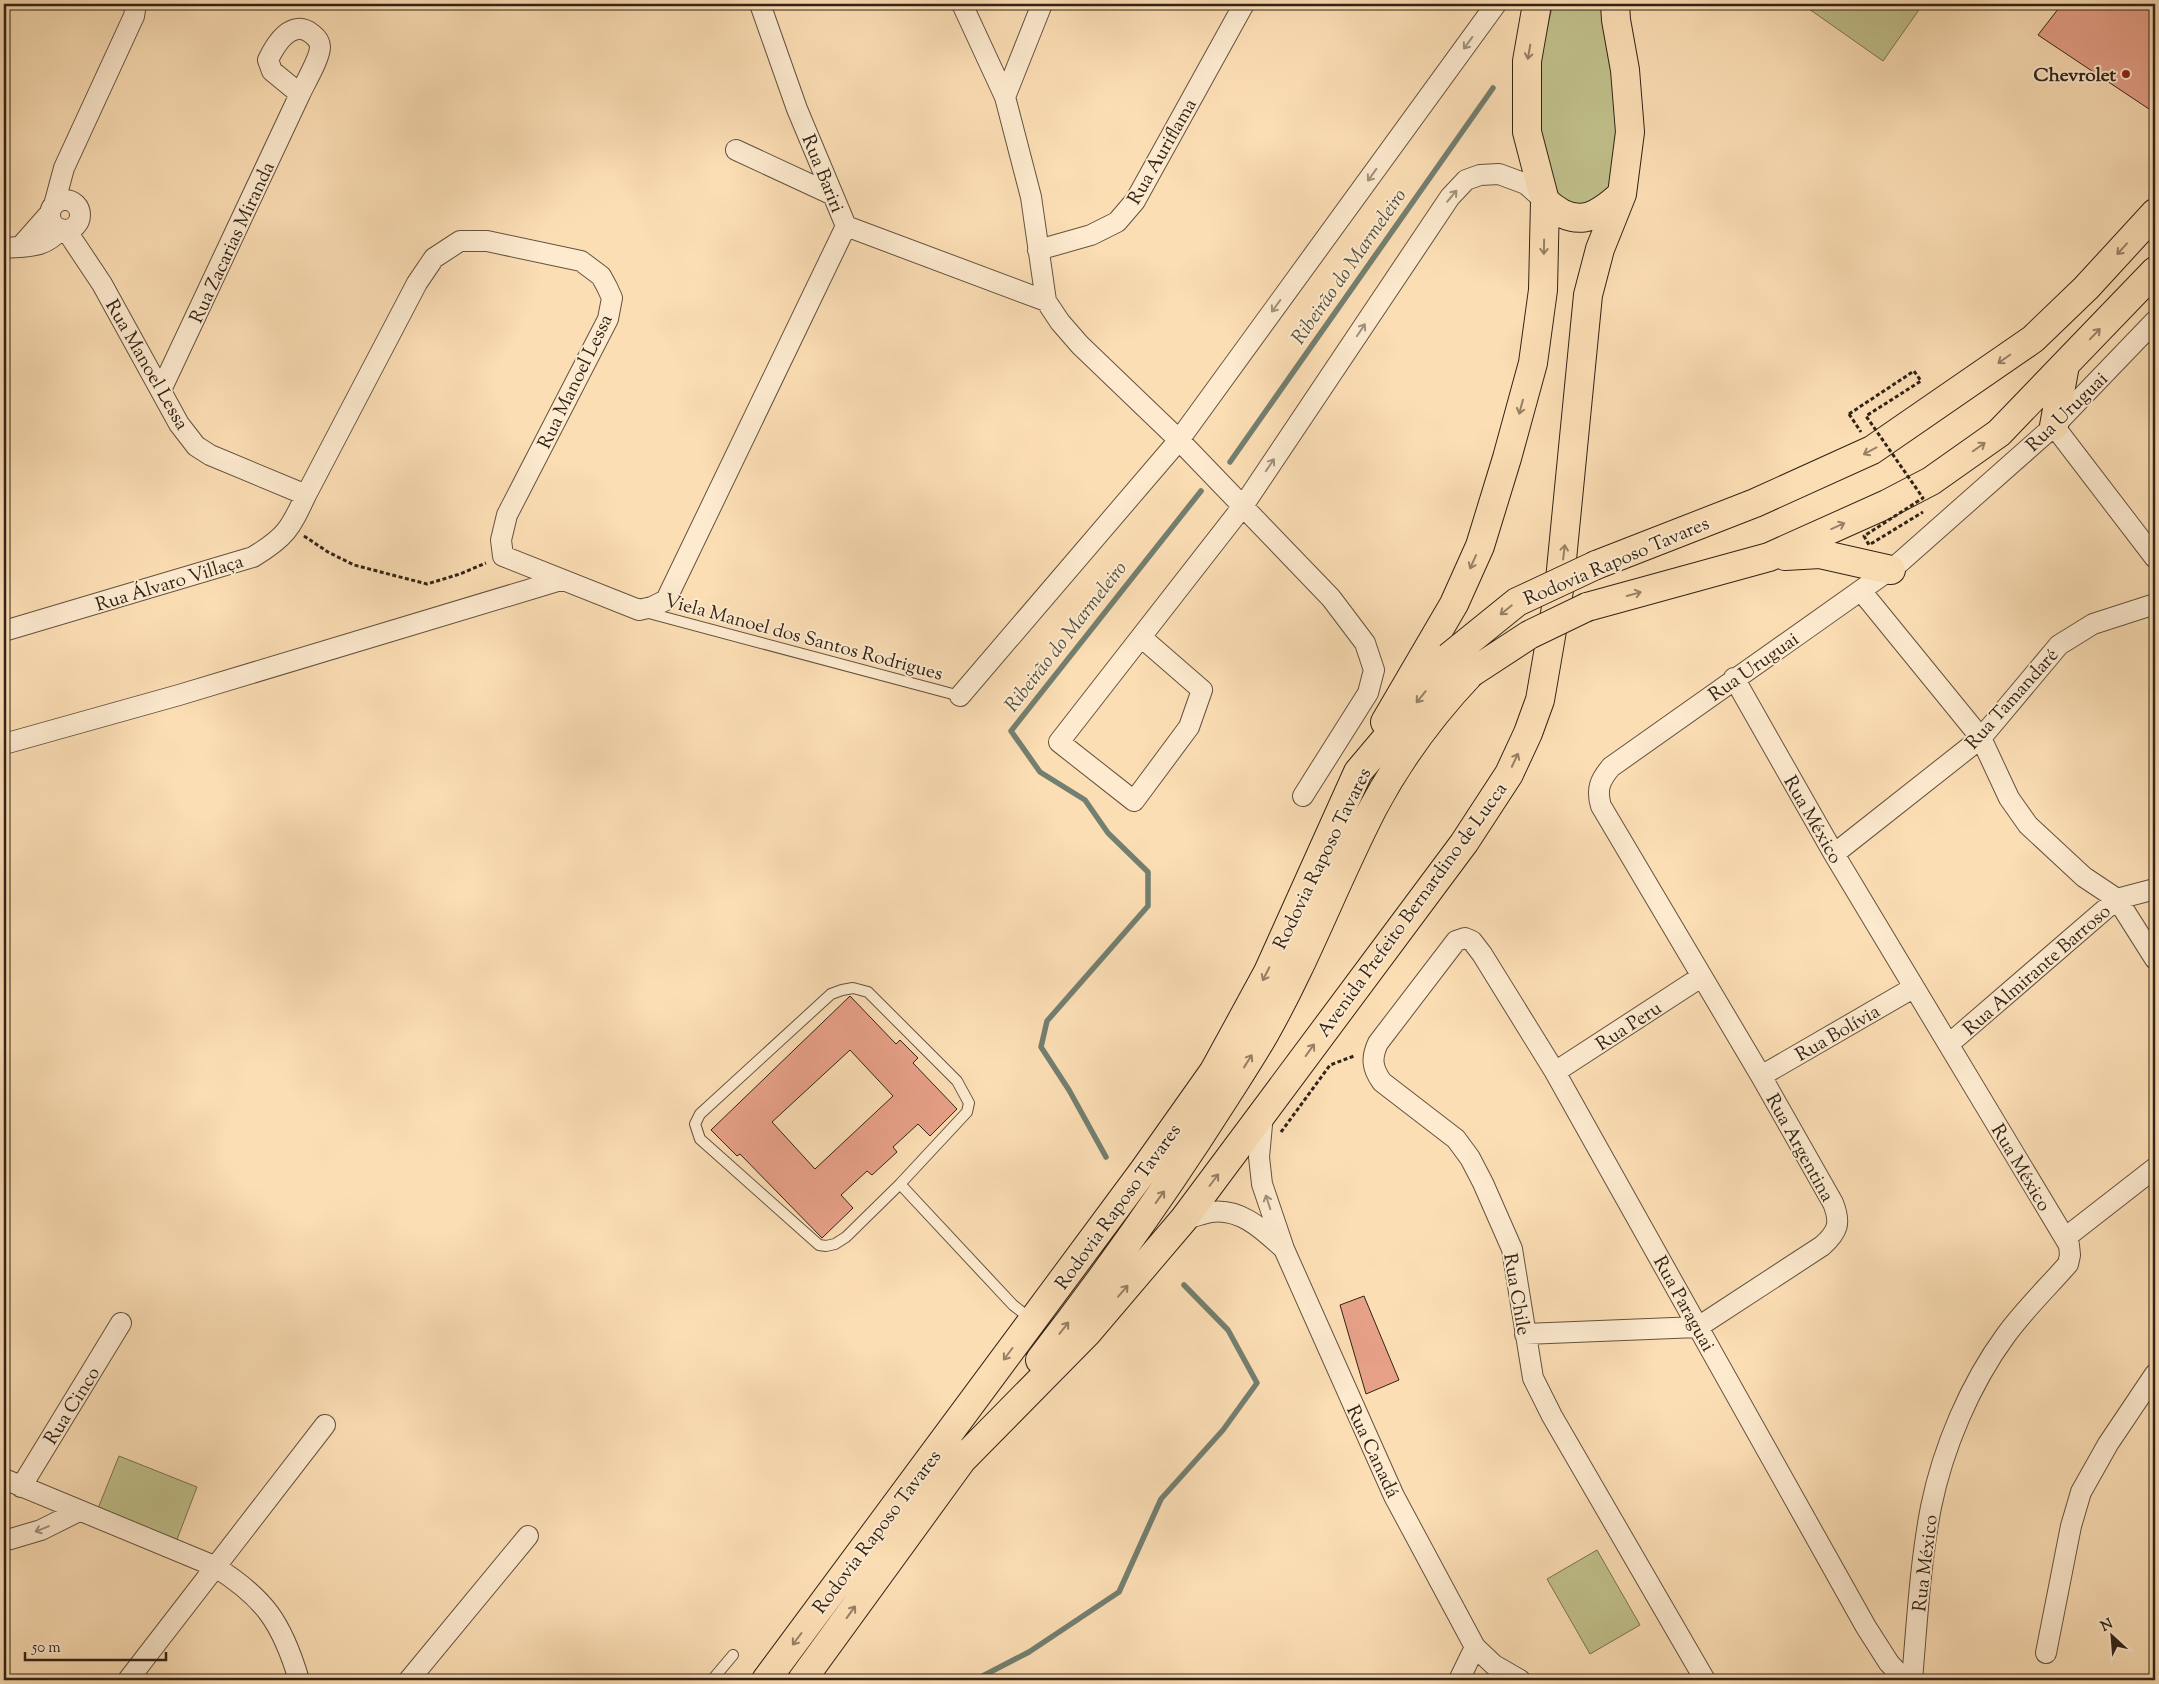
<svg xmlns="http://www.w3.org/2000/svg" width="2159" height="1684" font-family="'Sorts Mill Goudy',serif">
	<rect width="100%" height="100%" fill="#fcdeb5"/>
	<filter id="stains"><feTurbulence type="fractalNoise" baseFrequency=".004" numOctaves="4"/><feColorMatrix values="0 0 0 0 .2 0 0 0 0 .09 0 0 0 0 .02 0 0 0 .5 -.17"/></filter>
	<radialGradient id="worn" r=".72"><stop offset=".6" stop-color="#630" stop-opacity="0"/><stop offset="1" stop-color="#630" stop-opacity=".3"/></radialGradient>
	<path fill="#c1c18c" stroke="#797252" d="M1553 4H1604L1608 55 1621 126 1609 198 1591 212 1559 198C1552 178 1544 159 1541 138 1533 94 1542 47 1553 4Z
		M1802 4H1923L1883 61Z
		M119 1456 197 1487 176 1542 97 1511Z
		M1597 1550 1640 1625 1590 1654 1547 1579Z"/>
	<g fill="none" stroke-linecap="round" stroke-linejoin="round">
		<path stroke="#737f70" stroke-width="5.5" d="M1230 462 1493 88
			M1106 1157 1069 1090 1041 1047 1047 1021 1148 906V872L1108 833 1085 800 1040 772 1011 731 1201 491
			M975 1680 1029 1652 1119 1592 1161 1499 1223 1430 1257 1383 1228 1330 1184 1285"/>
	</g>
	<path fill="#e8a189" stroke="#312317" fill-rule="evenodd" d="M2062 4H2155V113L2038 35Z
		M850 996 896 1044 900 1040 918 1058 913 1063 957 1109 930 1136 918 1124 893 1147 897 1152 872 1175 867 1171 841 1195 853 1208 822 1238 740 1154 737 1156 711 1130ZM850 1050 893 1096 815 1169 772 1122Z
		M1364 1296 1399 1380 1366 1394 1340 1305Z"/>
	<g fill="none" stroke-linecap="round" stroke-linejoin="round">
		<defs>
			<path id="service" d="M645 612 960 696
				M853 988 868 992 957 1081 969 1103 967 1112 900 1184 846 1237 835 1244 826 1246 819 1245 700 1139 695 1124 700 1114 831 994 842 990Z
				M900 1184 1013 1305 1032 1320
				M712 1680 733 1655"/>
			<path id="minor" d="M760 4 797 109 846 226 1046 301
				M962 4 1005 97 1031 197 1046 301 1060 322 1080 345 1179 440 1331 598 1365 643 1374 670 1368 693 1303 796
				M1005 97 1042 4
				M736 150 833 195
				M50 215a15 15 0 1 1 30 0a15 15 0 1 1-30 0Z
				M54 205 64 168 134 16 136 4
				M66 230 102 284 179 424 196 446 210 455 306 495
				M20 247 50 213
				M4 248C28 246 44 249 61 229
				M1038 250 1091 235 1117 222 1135 201 1244 4
				M161 390 300 94C305 83 320 58 320 47 320 42 316 37 312 34 292 18 276 43 268 60L272 71 300 94
				M2054 426 2155 558
				M1862 592 1981 738 2009 798 2028 825 2084 877 2117 899 2155 959
				M4 631 253 557C286 537 290 529 306 495L417 283 434 258 460 241H487L581 261 601 276 607 287 612 298 608 319 507 515 501 540 503 556 639 610 652 607 666 600 846 226
				M1141 637 1202 690 1189 727 1134 801 1059 742 1243 506 1450 197 1466 180 1480 175 1499 174 1526 184 1545 201
				M1734 678 1834 854 2069 1245 2070 1255 2068 1264C2048 1287 2024 1310 2006 1335 1970 1384 1943 1448 1931 1507 1920 1564 1917 1623 1912 1680
				M960 696 1179 440 1496 4
				M4 744 179 695 561 580
				M1834 854 1981 738 2059 645 2093 624 2155 604
				M1949 1044 2117 899 2155 889
				M1555 1072 1701 977
				M1761 1076 1913 988
				M1263 1114 1259 1157 1262 1184 1284 1249 1394 1496 1475 1647 1494 1665 1520 1680
				M1184 1219C1193 1217 1202 1214 1211 1212 1241 1208 1263 1230 1283 1248
				M2065 1238 2155 1168
				M1698 1327 1822 1246C1838 1232 1841 1223 1833 1203L1761 1076 1601 806C1596 789 1600 780 1611 767L1898 564 2054 426 2155 321
				M1525 1334 1698 1327
				M4 1479 214 1566C265 1598 282 1623 299 1680
				M21 1487 121 1323
				M4 1541 41 1530 79 1511
				M2046 1653 2071 1526 2081 1492 2108 1444 2155 1374
				M128 1680 325 1425
				M409 1680 528 1536
				M1459 1680 1475 1647
				M1705 1680 1552 1416 1533 1378 1512 1249 1483 1183 1470 1158 1456 1139 1382 1082C1372 1068 1371 1058 1378 1043L1456 941 1465 938 1472 941 1482 954 1555 1072 1866 1627 1889 1663 1905 1680"/>
			<path id="trunk" d="M1545 201C1575 229 1595 219 1622 194
				M2054 426 2065 365
				M1785 556 1820 554 1891 570
				M1596 565 1755 503 1872 450 2033 339 2086 288 2155 213
				M1587 607 1769 557 1887 504 1931 481 1999 433 2155 271
				M1385 722 1454 604 1480 546 1507 458 1533 363 1543 290 1545 201 1527 132V61L1537 4
				M1040 1360C1105 1276 1167 1189 1224 1099 1238 1077 1252 1056 1265 1033 1306 961 1335 882 1373 808 1399 759 1433 713 1471 673
				M956 1466 1087 1333 1184 1219 1464 843 1509 774 1528 733 1540 700 1559 590 1588 295 1600 249 1622 194 1630 132 1625 70 1616 20 1615 4
				M766 1680 1144 1170 1214 1071 1268 972 1358 772 1433 683 1449 657
				M802 1680 967 1453"/>
		</defs>
		<use href="#service" stroke="#64523e" stroke-width="12"/>
		<use href="#minor" stroke="#64523e" stroke-width="22"/>
		<use href="#trunk" stroke="#312317" stroke-width="30"/>
		<path stroke="#312317" stroke-width="3" stroke-dasharray="4 2.5" stroke-linecap="butt" d="M1849 414 1861 432
			M304 536 328 552 354 565 427 584 460 574 486 563
			M1281 1132 1330 1065 1354 1056"/>
		<use href="#service" stroke="#fdeacf" stroke-width="10"/>
		<use href="#minor" stroke="#fdeacf" stroke-width="20"/>
		<use href="#trunk" stroke="#fcdeb5" stroke-width="28"/>
		<defs>
			<path id="trunk-bridge" d="M1449 657 1517 602 1596 565
				M1471 673 1529 635 1587 607"/>
		</defs>
		<use href="#trunk-bridge" stroke="#312317" stroke-width="30" stroke-linecap="butt"/>
		<path stroke="#312317" stroke-width="3" stroke-dasharray="4 2.5" stroke-linecap="butt" d="M1849 414 1914 371 1921 381 1866 416 1923 498 1864 536 1869 545 1923 512"/>
		<use href="#trunk-bridge" stroke="#fcdeb5" stroke-width="28"/>
	</g>
	<defs><path id="oneway-shaft" d="M-6 0H5M1.5-3L5.5 0L1.5 3" fill="none" stroke-width="1.6" stroke-linecap="round" stroke-linejoin="round" transform="scale(1.25)"/></defs>
	<g stroke="#a1907c">
		<use href="#oneway-shaft" transform="translate(1468 43) rotate(126)"/>
		<use href="#oneway-shaft" transform="translate(1372 175) rotate(126)"/>
		<use href="#oneway-shaft" transform="translate(1452 196) rotate(-50)"/>
		<use href="#oneway-shaft" transform="translate(1276 306) rotate(126)"/>
		<use href="#oneway-shaft" transform="translate(1361 330) rotate(-56)"/>
		<use href="#oneway-shaft" transform="translate(1270 465) rotate(-56)"/>
		<use href="#oneway-shaft" transform="translate(1268 1202) rotate(-108)"/>
		<use href="#oneway-shaft" transform="translate(42 1529) rotate(158)"/>
	</g>
	<g stroke="#968066">
		<use href="#oneway-shaft" transform="translate(1529 52) rotate(100)"/>
		<use href="#oneway-shaft" transform="translate(1544 247) rotate(91)"/>
		<use href="#oneway-shaft" transform="translate(2122 249) rotate(132)"/>
		<use href="#oneway-shaft" transform="translate(2095 334) rotate(-46)"/>
		<use href="#oneway-shaft" transform="translate(2004 359) rotate(145)"/>
		<use href="#oneway-shaft" transform="translate(1521 407) rotate(105)"/>
		<use href="#oneway-shaft" transform="translate(1979 447) rotate(-35)"/>
		<use href="#oneway-shaft" transform="translate(1870 451) rotate(152)"/>
		<use href="#oneway-shaft" transform="translate(1838 526) rotate(-24)"/>
		<use href="#oneway-shaft" transform="translate(1564 552) rotate(-83)"/>
		<use href="#oneway-shaft" transform="translate(1473 562) rotate(114)"/>
		<use href="#oneway-shaft" transform="translate(1634 594) rotate(-15)"/>
		<use href="#oneway-shaft" transform="translate(1506 610) rotate(141)"/>
		<use href="#oneway-shaft" transform="translate(1421 697) rotate(129)"/>
		<use href="#oneway-shaft" transform="translate(1515 760) rotate(-65)"/>
		<use href="#oneway-shaft" transform="translate(1266 974) rotate(117)"/>
		<use href="#oneway-shaft" transform="translate(1310 1050) rotate(-54)"/>
		<use href="#oneway-shaft" transform="translate(1248 1061) rotate(-58)"/>
		<use href="#oneway-shaft" transform="translate(1214 1180) rotate(-53)"/>
		<use href="#oneway-shaft" transform="translate(1160 1197) rotate(-54)"/>
		<use href="#oneway-shaft" transform="translate(1123 1291) rotate(-49)"/>
		<use href="#oneway-shaft" transform="translate(1064 1328) rotate(-52)"/>
		<use href="#oneway-shaft" transform="translate(1008 1354) rotate(127)"/>
		<use href="#oneway-shaft" transform="translate(851 1612) rotate(-54)"/>
		<use href="#oneway-shaft" transform="translate(797 1639) rotate(127)"/>
	</g>
	<circle fill="#8f2418" stroke="#fdeacf" stroke-width="2" cx="2126" cy="74" r="5"/>
	<g text-anchor="middle" stroke-width="4" stroke-linejoin="round" paint-order="stroke">
		<g font-size="19" font-weight="bold" fill="#312317" stroke="#fdeacf" text-anchor="end">
			<text x="2116" y="81">Chevrolet</text>
		</g>
		<g font-size="19" fill="#312317" stroke="#fdeacf">
			<text transform="translate(1161 151) rotate(-60)" y="7">Rua Auriflama</text>
			<text transform="translate(824 173) rotate(68)" y="7">Rua Bariri</text>
			<text transform="translate(231 242) rotate(-65)" y="7">Rua Zacarias Miranda</text>
			<text transform="translate(148 364) rotate(60)" y="7">Rua Manoel Lessa</text>
			<text transform="translate(574 381) rotate(-64)" y="7">Rua Manoel Lessa</text>
			<text transform="translate(2066 411) rotate(-44)" y="7">Rua Uruguai</text>
			<text transform="translate(1616 560) rotate(-23)" y="7">Rodovia Raposo Tavares</text>
			<text transform="translate(169 582) rotate(-17)" y="7">Rua Álvaro Villaça</text>
			<text transform="translate(804 636) rotate(15)" y="7">Viela Manoel dos Santos Rodrigues</text>
			<text transform="translate(1753 666) rotate(-35)" y="7">Rua Uruguai</text>
			<text transform="translate(2011 698) rotate(-48)" y="7">Rua Tamandaré</text>
			<text transform="translate(1814 819) rotate(60)" y="7">Rua México</text>
			<text transform="translate(1321 858) rotate(-64)" y="7">Rodovia Raposo Tavares</text>
			<text transform="translate(1411 909) rotate(-54)" y="7">Avenida Prefeito Bernardino de Lucca</text>
			<text transform="translate(2036 969) rotate(-41)" y="7">Rua Almirante Barroso</text>
			<text transform="translate(1628 1025) rotate(-33)" y="7">Rua Peru</text>
			<text transform="translate(1837 1032) rotate(-30)" y="7">Rua Bolívia</text>
			<text transform="translate(1801 1147) rotate(61)" y="7">Rua Argentina</text>
			<text transform="translate(2022 1167) rotate(59)" y="7">Rua México</text>
			<text transform="translate(1117 1206) rotate(-54)" y="7">Rodovia Raposo Tavares</text>
			<text transform="translate(1518 1294) rotate(80)" y="7">Rua Chile</text>
			<text transform="translate(1685 1303) rotate(61)" y="7">Rua Paraguai</text>
			<text transform="translate(71 1405) rotate(-58)" y="7">Rua Cinco</text>
			<text transform="translate(1374 1451) rotate(65)" y="7">Rua Canadá</text>
			<text transform="translate(876 1531) rotate(-53)" y="7">Rodovia Raposo Tavares</text>
			<text transform="translate(1924 1563) rotate(-83)" y="7">Rua México</text>
		</g>
		<g font-size="20" font-style="italic" fill="#525144" stroke="#fdeacf">
			<text transform="translate(1348 266) rotate(-55)" y="7">Ribeirão do Marmeleiro</text>
			<text transform="translate(1065 636) rotate(-52)" y="7">Ribeirão do Marmeleiro</text>
		</g>
	</g>
	<rect width="2159" height="1684" fill="none" stroke="#fcdeb5" stroke-width="20"/>
	<rect x="5" y="5" width="2149" height="1674" fill="none" stroke="#312317" stroke-width="2.5"/>
	<rect x="10" y="10" width="2139" height="1664" fill="none" stroke="#312317"/>
	<g transform="translate(2112 1636) rotate(334)" stroke="#fdeacf" stroke-width="4" paint-order="stroke">
	<path d="M0-4L9 19L0 12L-9 19Z" fill="#312317"/>
	<text y="-8" font-size="14" font-weight="bold" text-anchor="middle" fill="#312317">N</text>
	</g>
	<path d="M25 1652v8h141v-8" fill="none" stroke="#312317" stroke-width="2.5"/>
	<text x="32" y="1652" font-size="15" fill="#312317" stroke="#fdeacf" stroke-width="4" paint-order="stroke">50 m</text>
	<rect width="100%" height="100%" filter="url(#stains)"/>
	<rect width="100%" height="100%" fill="url(#worn)"/>
</svg>
